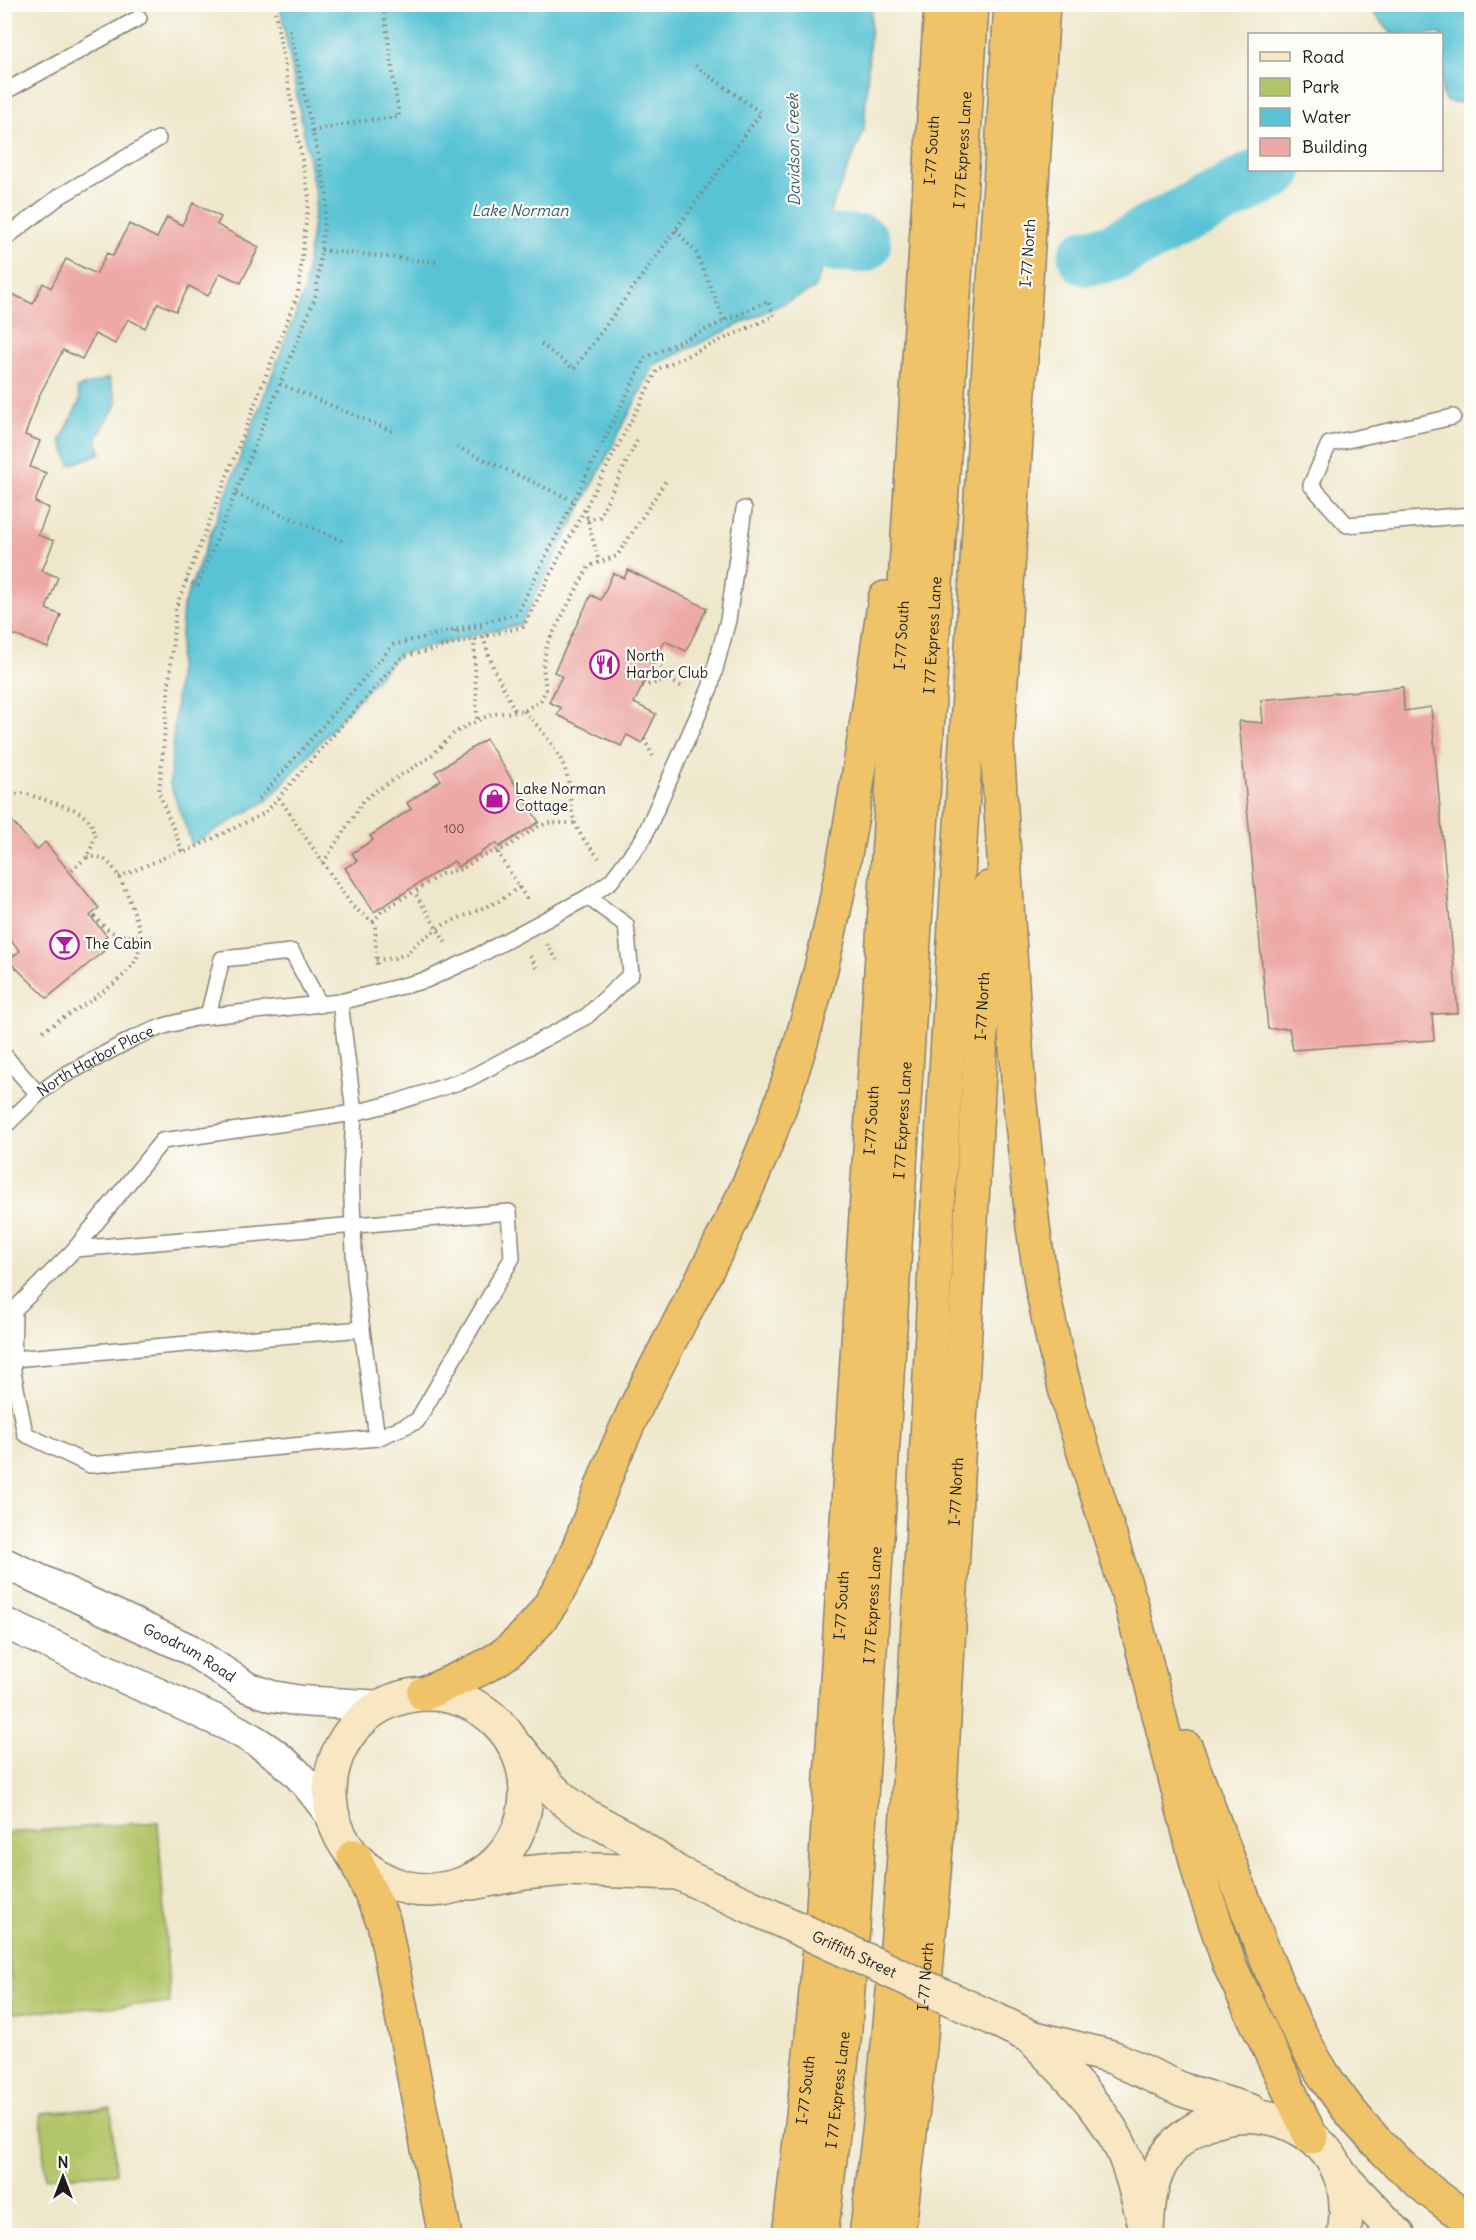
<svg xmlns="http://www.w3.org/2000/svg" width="1476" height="2240" font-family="Delius,sans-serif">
	<rect width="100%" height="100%" fill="#fdfcf7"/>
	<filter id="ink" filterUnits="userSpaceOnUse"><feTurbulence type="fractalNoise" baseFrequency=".0167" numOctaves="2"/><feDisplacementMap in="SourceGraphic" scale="12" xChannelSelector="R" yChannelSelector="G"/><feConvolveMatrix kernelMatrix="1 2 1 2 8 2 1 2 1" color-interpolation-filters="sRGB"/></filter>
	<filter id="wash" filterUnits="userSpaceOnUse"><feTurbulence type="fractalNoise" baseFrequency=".008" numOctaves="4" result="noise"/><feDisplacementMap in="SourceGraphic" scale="24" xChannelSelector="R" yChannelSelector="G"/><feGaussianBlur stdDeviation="1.35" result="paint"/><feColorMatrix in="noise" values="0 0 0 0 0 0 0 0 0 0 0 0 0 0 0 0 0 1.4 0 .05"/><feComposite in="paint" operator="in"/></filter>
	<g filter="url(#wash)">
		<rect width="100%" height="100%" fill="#efe7cb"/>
		<path fill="#b2c468" stroke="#677042" stroke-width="1.5" d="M158 1822 170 2003 13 2013 5 1886V1833Z
			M111 2108 116 2173 45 2178 41 2113Z"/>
		<path fill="#59c3d5" stroke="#3a7078" stroke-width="1.5" d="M280 5H872L864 130 830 211 834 243 814 289 654 365 521 624 399 654 268 800 192 844 170 784 183 606 304 292 316 198Z
			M1367 5H1471V104L1446 101 1442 95V34H1392Z
			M109 378 117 403 96 440 101 453 70 465 61 440 80 400 77 388Z"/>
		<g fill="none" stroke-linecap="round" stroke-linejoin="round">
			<path stroke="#59c3d5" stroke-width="58" d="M794 187C794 197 792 210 796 220 804 245 840 243 862 244
				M1087 257 1111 253 1274 170"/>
		</g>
		<g id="blocks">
			<path fill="#eda9a6" d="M193 203 221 217 217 225 259 247 241 283 220 273 208 296 189 286 176 311 158 303 145 328 128 319 115 344 95 334 82 359 63 350 39 396 25 435 40 441 30 467 46 473 35 502 49 508 38 535 54 541 42 571 58 577 46 609 61 615 48 648 4 631V290L33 304 43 283 51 288 66 259 96 274 107 253 113 256 129 224 157 238 167 217 182 225Z
				M628 570 707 608 686 651 665 641 634 703 656 714 642 743 627 735 621 746 557 715 561 708 549 702 562 676 554 672 591 595 601 600 613 573 624 578Z
				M1403 687 1404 711 1431 707 1458 1013 1432 1014 1434 1040 1293 1050 1289 1028 1268 1029 1239 721 1263 723 1261 700Z
				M486 739 539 822 499 847 496 843 458 867 454 861 374 912 345 868 357 861 352 853 373 840 370 836 411 809 407 803 441 780 435 772Z
				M4 812 37 850 45 842 99 908 90 916 107 936 98 944 104 951 47 998 8 960 20 951 4 933Z"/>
		</g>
	</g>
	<g filter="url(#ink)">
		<use href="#blocks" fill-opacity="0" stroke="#868274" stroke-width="1.5"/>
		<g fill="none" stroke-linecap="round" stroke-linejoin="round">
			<defs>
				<g id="lane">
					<path d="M4 92 139 18"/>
					<path d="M4 239 60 196 158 139"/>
					<path d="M1453 417 1329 444 1311 485 1347 525 1472 515"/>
					<path d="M340 1002 354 1113 394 1103 468 1079 587 1016 631 974 626 925 588 897"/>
					<path d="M208 1016 222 959 292 952 320 1005"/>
					<path d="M4 1055 38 1094"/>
					<path d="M354 1113 351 1174 355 1279 377 1438 90 1465 25 1434 13 1372 14 1310 75 1249 162 1141Z"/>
					<path id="s1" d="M4 1127 38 1094 63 1076 134 1038 164 1026 199 1017 340 1002 426 980 470 960 588 897 611 881 643 839 710 688 728 620 744 509"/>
					<path d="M75 1249 509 1212 512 1258 417 1421 377 1438"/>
					<path d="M13 1359 362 1329"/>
				</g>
				<g id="street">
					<path id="s2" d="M4 1563 189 1649 247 1687 272 1696 301 1701 382 1706"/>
					<path d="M4 1623 229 1726C251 1738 273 1750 291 1768 307 1782 320 1802 333 1818"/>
				</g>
				<path id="secondary" d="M330 1792a98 98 0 1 1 196 0a98 98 0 1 1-196 0Z
					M521 1751 548 1785 565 1801 583 1814 624 1836 678 1873 747 1905
					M472 1883 524 1873 566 1869 678 1873
					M994 2019 1031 2037 1112 2057 1183 2090 1251 2111
					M1031 2037C1064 2072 1103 2107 1123 2152 1132 2173 1137 2196 1143 2218
					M1340 2174 1399 2236
					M1148 2236 1147 2232C1148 2211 1149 2190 1158 2170 1198 2086 1330 2103 1345 2194 1347 2208 1346 2222 1344 2236"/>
				<g id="highway">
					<path d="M1043 4 997 746 1019 1095 1033 1227 1042 1288 1055 1349 1070 1408 1131 1603 1201 1880 1230 1966 1311 2137"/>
					<path d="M424 1694C451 1681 482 1671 506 1653 563 1608 578 1548 603 1484 613 1457 625 1431 637 1405 679 1320 727 1238 763 1151 835 975 857 785 885 598"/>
					<path d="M1186 1748C1206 1801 1226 1853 1246 1906 1269 1967 1294 2032 1331 2086 1368 2139 1418 2187 1472 2221"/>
					<path d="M354 1856 384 1923 445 2236"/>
					<path id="s3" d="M789 2236 812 2037 822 1923 941 4"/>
					<path id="s4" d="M821 2236 844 2040 853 1926 972 4"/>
					<path d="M866 2236C912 1894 921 1548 938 1205 959 804 987 404 1011 4"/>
					<path id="s5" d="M898 2236 920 2047 939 1810 989 888"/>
				</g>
			</defs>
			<use href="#lane" stroke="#868274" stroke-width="18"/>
			<use href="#street" stroke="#868274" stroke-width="33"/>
			<use href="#secondary" stroke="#868274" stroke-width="36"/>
			<use href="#highway" stroke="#868274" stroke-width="36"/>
			<path stroke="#868274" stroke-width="4" stroke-dasharray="1.5 4.5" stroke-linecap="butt" d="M312 131 362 121 399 117 383 4
				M676 230 696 253 725 321
				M321 250 436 262
				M541 344 574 369 761 113 693 64
				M280 384 392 431
				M457 447 574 501
				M236 494 342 541
				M585 510 599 562
				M587 520 599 517 639 437
				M186 581 198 585 316 295 327 195 290 31 279 33
				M454 630V633L482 626
				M483 637 493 667 515 711
				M474 639 477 720
				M669 680 684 688
				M642 686 669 680 656 658
				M524 711C540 728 559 750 566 772 571 788 569 807 575 823 580 836 590 847 599 858
				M644 739 653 756
				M4 795 24 793 76 810 91 822 95 837 92 846 87 857 69 873
				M279 798 353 907 373 922 375 927 377 967
				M259 799 393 645 517 614 645 358 768 301 774 316 658 369 523 627 402 657 265 813 183 853 159 793 176 607 298 293 309 197 275 12
				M499 852 498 853 528 901
				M87 857C93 857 100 856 105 860 121 870 137 918 141 936 115 936 111 935 94 916
				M323 863 364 800 374 792 430 757 454 733 466 726 492 714 524 711 541 700 546 690 543 667 547 644 589 566 617 556 667 479
				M119 877 182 850
				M418 891 415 893 447 945
				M373 922 382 911 442 874 462 869 480 857 505 848 539 826 549 823H575
				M547 944 557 960
				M530 956 538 971
				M376 960 394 958 407 954 419 941 445 924 499 901 520 887
				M43 1031C68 1014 118 987 134 963 139 955 140 945 141 936"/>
			<use href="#lane" stroke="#fff" stroke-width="15"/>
			<use href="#street" stroke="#fff" stroke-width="30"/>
			<use href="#secondary" stroke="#f9e7c3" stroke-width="33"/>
			<use href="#highway" stroke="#f0c369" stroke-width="33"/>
			<defs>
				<g id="secondary-bridge">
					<path id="s6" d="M747 1905 994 2019"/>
				</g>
			</defs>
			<use href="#secondary-bridge" stroke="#868274" stroke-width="36" stroke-linecap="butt"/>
			<use href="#secondary-bridge" stroke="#f9e7c3" stroke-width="33"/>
		</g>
	</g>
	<defs>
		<symbol id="restaurant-ring" viewBox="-11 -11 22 22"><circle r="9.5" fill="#fdfcf7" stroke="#b5179e" stroke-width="1.5"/><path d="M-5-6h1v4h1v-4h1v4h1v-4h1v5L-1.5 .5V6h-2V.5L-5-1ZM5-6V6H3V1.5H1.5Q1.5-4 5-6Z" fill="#b5179e"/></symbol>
		<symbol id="shop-ring" viewBox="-11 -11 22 22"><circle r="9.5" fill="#fdfcf7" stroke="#b5179e" stroke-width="1.5"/><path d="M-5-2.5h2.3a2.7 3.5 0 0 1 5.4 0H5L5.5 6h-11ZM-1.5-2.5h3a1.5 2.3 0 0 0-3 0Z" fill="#b5179e"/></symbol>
		<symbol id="bar-ring" viewBox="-11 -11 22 22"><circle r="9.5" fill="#fdfcf7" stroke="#b5179e" stroke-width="1.5"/><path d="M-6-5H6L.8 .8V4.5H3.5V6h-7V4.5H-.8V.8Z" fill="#b5179e"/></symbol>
	</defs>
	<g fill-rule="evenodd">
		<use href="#restaurant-ring" x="588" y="648" width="33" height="33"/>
		<use href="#shop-ring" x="478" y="782" width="33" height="33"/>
		<use href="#bar-ring" x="48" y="928" width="33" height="33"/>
	</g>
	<g text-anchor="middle" stroke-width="4.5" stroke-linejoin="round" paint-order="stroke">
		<g font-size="12" fill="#503f3e">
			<text x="454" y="833">100</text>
		</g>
		<g font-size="15" fill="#1c1c1c" stroke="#fdfcf7">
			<text dy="5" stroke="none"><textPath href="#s3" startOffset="2091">I-77 South</textPath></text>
			<text dy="5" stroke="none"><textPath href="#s4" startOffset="2091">I 77 Express Lane</textPath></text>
			<text transform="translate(1028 253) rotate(-86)" y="5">I-77 North</text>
			<text dy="5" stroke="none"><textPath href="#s3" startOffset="1605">I-77 South</textPath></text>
			<text dy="5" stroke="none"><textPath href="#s4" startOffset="1605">I 77 Express Lane</textPath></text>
			<text dy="5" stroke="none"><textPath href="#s5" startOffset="1233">I-77 North</textPath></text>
			<text dy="5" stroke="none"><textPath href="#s1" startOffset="114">North Harbor Place</textPath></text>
			<text dy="5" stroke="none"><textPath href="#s3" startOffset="1119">I-77 South</textPath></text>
			<text dy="5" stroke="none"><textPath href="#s4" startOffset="1119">I 77 Express Lane</textPath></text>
			<text dy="5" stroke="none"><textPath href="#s5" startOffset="747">I-77 North</textPath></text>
			<text dy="5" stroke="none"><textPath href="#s3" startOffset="633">I-77 South</textPath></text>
			<text dy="5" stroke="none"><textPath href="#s4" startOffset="633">I 77 Express Lane</textPath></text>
			<text dy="5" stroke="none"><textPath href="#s2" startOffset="206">Goodrum Road</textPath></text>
			<text dy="5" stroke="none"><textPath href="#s6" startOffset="118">Griffith Street</textPath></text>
			<text dy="5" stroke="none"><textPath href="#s5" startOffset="261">I-77 North</textPath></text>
			<text dy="5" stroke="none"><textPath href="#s3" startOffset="147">I-77 South</textPath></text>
			<text dy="5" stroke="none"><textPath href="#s4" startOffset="147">I 77 Express Lane</textPath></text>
		</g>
		<g font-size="15" fill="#1c1c1c" stroke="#fdfcf7" text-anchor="start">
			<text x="626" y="661">North<tspan x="626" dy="17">Harbor Club</tspan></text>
			<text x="515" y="794">Lake Norman<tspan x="515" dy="17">Cottage</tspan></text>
			<text x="85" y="949">The Cabin</text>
		</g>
		<g font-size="16" font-style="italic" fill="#345f66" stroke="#fdfcf7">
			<text transform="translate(793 150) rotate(-91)" y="6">Davidson Creek</text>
			<text x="520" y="216">Lake Norman</text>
		</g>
	</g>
	<rect width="1476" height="2240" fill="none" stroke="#fdfcf7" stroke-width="24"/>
	<rect x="1248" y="33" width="195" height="138" fill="#fdfcf7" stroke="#a3a29f" stroke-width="1.5"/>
	<rect x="1260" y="52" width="30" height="9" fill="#f9e7c3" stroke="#a3a29f" stroke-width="1.5"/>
	<text x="1302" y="63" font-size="18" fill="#1c1c1c">Road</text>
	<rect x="1260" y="78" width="30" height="18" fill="#b2c468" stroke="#a3a29f" stroke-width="1.5"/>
	<text x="1302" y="93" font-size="18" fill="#1c1c1c">Park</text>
	<rect x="1260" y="108" width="30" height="18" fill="#59c3d5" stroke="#a3a29f" stroke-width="1.5"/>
	<text x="1302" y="123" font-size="18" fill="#1c1c1c">Water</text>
	<rect x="1260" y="138" width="30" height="18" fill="#eda9a6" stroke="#a3a29f" stroke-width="1.5"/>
	<text x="1302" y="153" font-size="18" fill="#1c1c1c">Building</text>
	<g transform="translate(63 2177)" stroke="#fdfcf7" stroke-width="4.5" paint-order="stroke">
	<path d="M0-4.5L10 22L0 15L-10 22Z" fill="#1c1c1c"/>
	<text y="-9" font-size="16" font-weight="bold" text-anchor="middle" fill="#1c1c1c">N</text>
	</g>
</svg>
